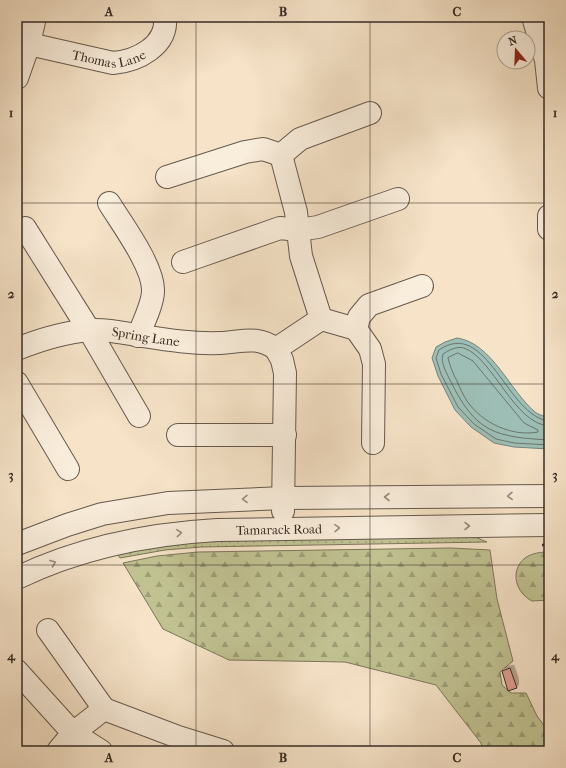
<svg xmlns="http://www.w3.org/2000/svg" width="566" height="768" font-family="'IM FELL French Canon',serif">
	<defs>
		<pattern id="grass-dots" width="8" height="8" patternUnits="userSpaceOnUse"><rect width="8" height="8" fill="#c1c292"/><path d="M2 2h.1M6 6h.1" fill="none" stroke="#9e9e77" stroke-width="1.8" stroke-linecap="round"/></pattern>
		<pattern id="forest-firs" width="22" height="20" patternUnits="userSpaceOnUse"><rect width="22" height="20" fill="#c1c292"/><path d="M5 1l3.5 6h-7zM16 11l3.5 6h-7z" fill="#9e9e77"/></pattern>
		<filter id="shadow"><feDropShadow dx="3.5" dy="-3.5" stdDeviation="0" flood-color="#0004"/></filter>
	</defs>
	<rect width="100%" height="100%" fill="#f6e3c8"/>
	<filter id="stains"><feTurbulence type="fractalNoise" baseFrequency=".005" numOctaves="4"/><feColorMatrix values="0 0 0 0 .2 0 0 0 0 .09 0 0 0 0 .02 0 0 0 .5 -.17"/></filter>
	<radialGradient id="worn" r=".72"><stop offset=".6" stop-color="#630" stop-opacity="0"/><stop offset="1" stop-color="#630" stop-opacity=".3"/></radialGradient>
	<path fill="url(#grass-dots)" stroke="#7c775b" d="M475 537 487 542 201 547 165 550 120 558 117 553 145 547 202 541Z"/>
	<path fill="url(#forest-firs)" stroke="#7c775b" d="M451 548 490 550 497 599 513 661 500 672 502 685 511 693H526L537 716 549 732V751H483L481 743 436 685 345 662 229 660 163 629 123 563 157 556 198 552Z
		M549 552V600L532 601C516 593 509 571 525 558 532 553 541 552 549 552Z"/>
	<path fill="#9dbeb5" stroke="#74847b" d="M457 338C492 343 510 391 535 412 538 415 545 416 549 418V449L514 447 494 443 471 427 455 410 438 376 432 358 436 347 445 342Z"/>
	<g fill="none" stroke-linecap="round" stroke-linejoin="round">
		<path stroke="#6a756c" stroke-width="1" d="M458 353 473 361 524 423 538 430V432C512 437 482 423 467 401 463 395 460 388 457 381 453 374 450 366 448 358Z
			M549 421C507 417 487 317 439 350L436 358 441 374 458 407 474 424 496 439 514 443 549 445
			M549 426C514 424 493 358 464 348 457 346 449 350 443 354 440 362 447 374 451 382 476 433 496 437 549 440"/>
	</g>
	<path fill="#e2a094" stroke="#362c24" filter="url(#shadow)" d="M510 668 517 688 508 691 502 671Z"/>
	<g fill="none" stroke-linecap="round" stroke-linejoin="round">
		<defs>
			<g id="minor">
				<path d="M533 17 546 60 549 88"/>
				<path id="s1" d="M29 44 113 63C137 61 168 46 165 17"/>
				<path d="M17 78 29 44 35 17"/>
				<path d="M281 155 296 212 301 256 321 319"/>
				<path d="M167 177 245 152 263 149 281 155 300 139 370 113"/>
				<path d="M109 203C122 224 154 267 153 291 153 303 143 324 138 336"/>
				<path d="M549 216V229"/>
				<path d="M25 228 89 330 139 416"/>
				<path d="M183 262 280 228 298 230 318 227 398 199"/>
				<path d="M356 329 370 349 374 364 373 443"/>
				<path d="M356 329 359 317 369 305 422 286"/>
				<path id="s2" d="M17 349C39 340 66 332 91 330 109 329 124 333 142 336 168 340 194 344 220 343 242 342 257 335 276 349L321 319 356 329"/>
				<path d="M276 349 282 360 285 373 283 511"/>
				<path d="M17 383 68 469"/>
				<path d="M178 435H285"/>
				<path d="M17 544 67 525 102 514 168 503 284 498 549 496"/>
				<path id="s3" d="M17 578C81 547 147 534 217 530L549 525"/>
				<path d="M48 630 104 709"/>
				<path d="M17 671 73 733 101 751"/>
				<path d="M58 751 73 733 104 709 178 737 223 751"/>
			</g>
		</defs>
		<use href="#minor" stroke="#665a4d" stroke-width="24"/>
		<path stroke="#362c24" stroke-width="2.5" stroke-dasharray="3 2" stroke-linecap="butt" d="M542 545H549"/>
		<use href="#minor" stroke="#f9eddb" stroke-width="22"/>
	</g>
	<defs><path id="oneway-chevron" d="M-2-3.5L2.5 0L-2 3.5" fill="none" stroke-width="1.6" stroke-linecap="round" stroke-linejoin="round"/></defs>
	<g stroke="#988c80">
		<use href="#oneway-chevron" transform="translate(510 496) rotate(179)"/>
		<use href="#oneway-chevron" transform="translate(387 497) rotate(180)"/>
		<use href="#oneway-chevron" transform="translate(245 499) rotate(179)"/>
		<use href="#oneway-chevron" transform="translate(467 526)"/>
		<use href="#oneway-chevron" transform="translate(337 528) rotate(-1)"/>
		<use href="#oneway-chevron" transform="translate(179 533) rotate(-5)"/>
		<use href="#oneway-chevron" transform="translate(53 563) rotate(-21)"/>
	</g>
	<path fill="none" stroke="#362c24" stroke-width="1" stroke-opacity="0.55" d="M196 17V751M370 17V751M17 203H549M17 384H549M17 565H549"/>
	<g text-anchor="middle" stroke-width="3.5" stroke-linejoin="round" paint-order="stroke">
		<g font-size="13" fill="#362c24" stroke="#f9eddb">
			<text dy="5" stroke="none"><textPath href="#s1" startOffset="82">Thomas Lane</textPath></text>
			<text dy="5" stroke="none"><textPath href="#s2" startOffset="132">Spring Lane</textPath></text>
			<text dy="5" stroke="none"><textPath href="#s3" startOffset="269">Tamarack Road</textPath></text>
		</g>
	</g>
	<rect width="566" height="768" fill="none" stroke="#f6e3c8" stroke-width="44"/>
	<g transform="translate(516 50) rotate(341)"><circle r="19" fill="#f9eddb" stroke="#aba092"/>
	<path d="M0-3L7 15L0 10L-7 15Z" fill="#8f2418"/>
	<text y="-6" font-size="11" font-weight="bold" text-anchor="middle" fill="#362c24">N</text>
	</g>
	<rect x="22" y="22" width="522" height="724" fill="none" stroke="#362c24" stroke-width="1.5"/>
	<g font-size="13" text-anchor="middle" font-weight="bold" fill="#362c24">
		<text x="109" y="16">A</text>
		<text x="283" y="16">B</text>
		<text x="457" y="16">C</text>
		<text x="11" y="117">1</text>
		<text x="555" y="117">1</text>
		<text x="11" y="298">2</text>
		<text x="555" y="298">2</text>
		<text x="11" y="479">3</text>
		<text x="555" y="479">3</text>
		<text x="11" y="660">4</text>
		<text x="555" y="660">4</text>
		<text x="109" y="762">A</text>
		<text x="283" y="762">B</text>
		<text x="457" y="762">C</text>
	</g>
	<rect width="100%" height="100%" filter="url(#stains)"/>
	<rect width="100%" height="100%" fill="url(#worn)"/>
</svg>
